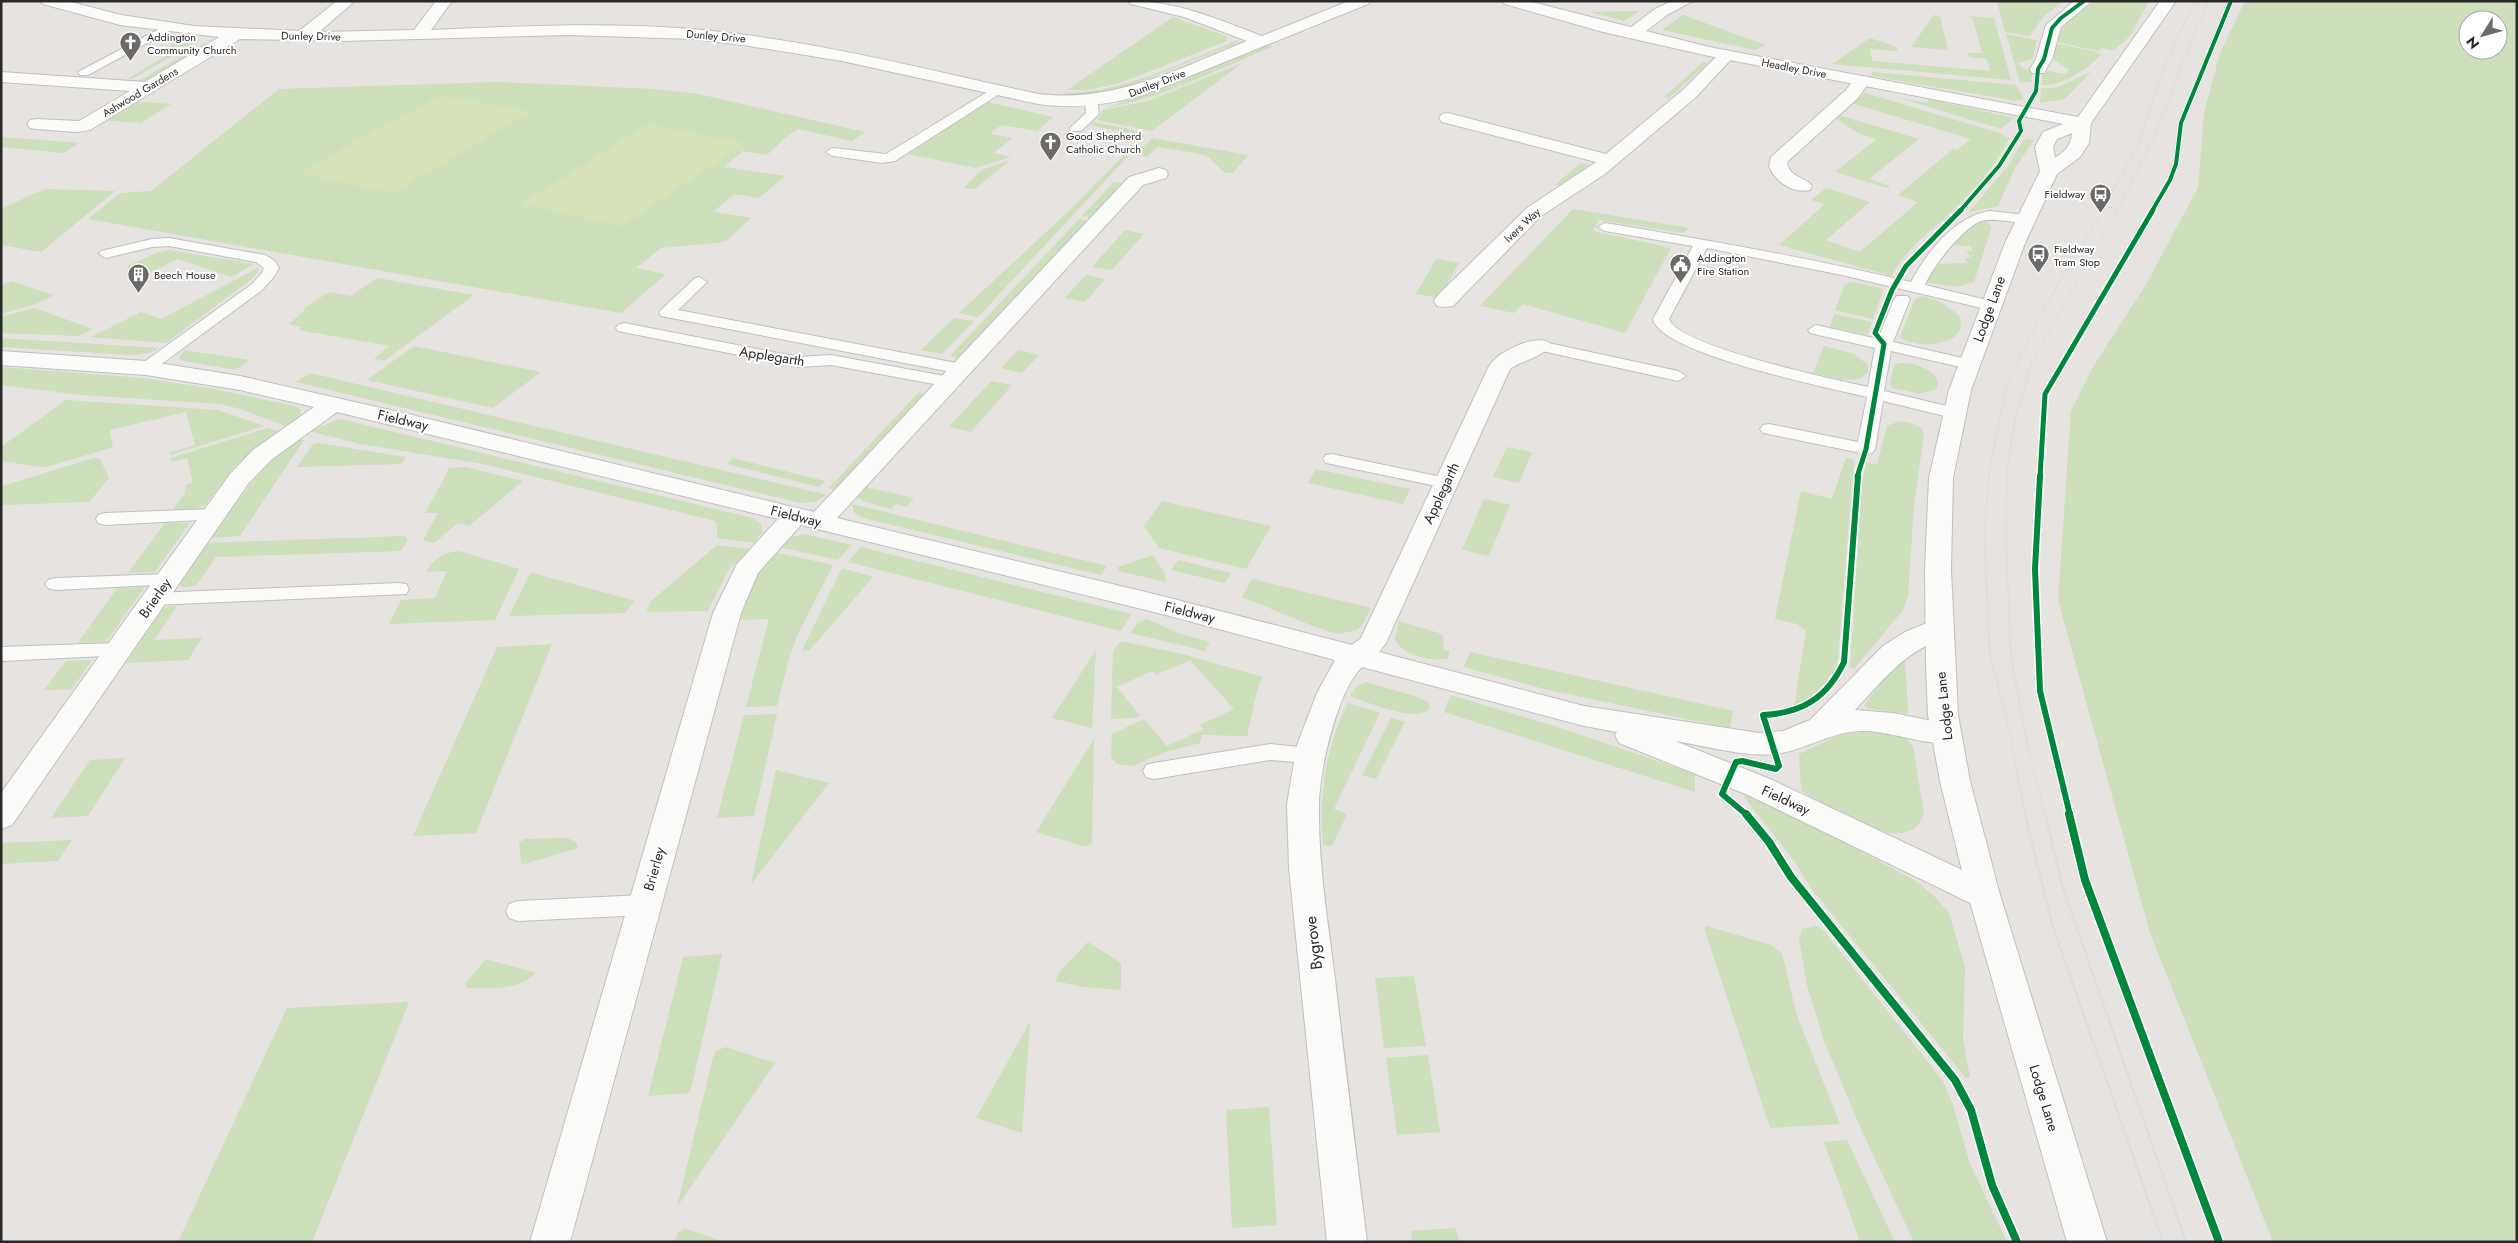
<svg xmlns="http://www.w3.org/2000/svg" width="2518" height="1243" font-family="Jost,sans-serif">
	<rect width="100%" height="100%" fill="#e6e3e0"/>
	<path fill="#cddfbb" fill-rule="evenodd" d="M1997 1H2063L2042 18 2030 36 2005 32Z
		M2095 1H2149L2130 36 2113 51 2102 48 2099 51 2056 42 2066 24Z
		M2245 1H2517V1242H2273L2150 933 2058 600 2071 411 2093 367 2145 286 2198 188 2204 113 2220 53ZM2468 20H2498V50H2468Z
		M1639 11 1624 21 1590 12Z
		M1683 15 1766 45 1755 50 1662 30Z
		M1934 15 1940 16 1948 50 1911 47Z
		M1968 16 1994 18 2011 80 1832 64 1870 38 1897 47V51L1870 49 1872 61 1990 71 1987 59 1969 57 1968 53H1982L1973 19Z
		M1173 17 1226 36 1227 41 1117 84 1087 90H1067Z
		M2006 34 2037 40 2033 59 2017 63 2024 69 2033 70 2031 82H2020Z
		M182 40 192 41 188 44H193L132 79H127L176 50 162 49Z
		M1238 40 1235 44 1129 86 1103 93 1062 96 1063 93C1125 93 1182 62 1238 40Z
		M205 43 209 44 149 80 137 82Z
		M2055 43 2093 51 2101 55C2087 69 2063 86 2042 85V70L2065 74 2070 70 2054 60Z
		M1270 45 1274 46C1219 69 1163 99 1104 108L1148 94Z
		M1703 62 1708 63 1668 99 1664 97Z
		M1242 63 1152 131 1097 120 1103 110 1148 101Z
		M1872 72 2016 85 2024 99 2016 101 1871 76Z
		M2091 72 2065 99 2040 103 2041 88H2056Z
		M496 82 654 89 698 94 865 132 852 141 798 129 785 138 767 155 743 151 724 167 785 176 759 198 734 194 713 212 751 218 725 242 661 248 636 268 666 274 621 313 88 219 120 193 151 191 279 89Z
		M1865 93 1999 133 2009 139C1995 167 1973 191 1951 212 1930 232 1905 249 1892 276L1779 245 1825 204 1811 200 1826 188 1870 202 1826 240 1860 252 1918 202 1898 195 1953 149 1957 150 1971 139 1851 103Z
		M1900 98 1927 103 1929 99 2014 118 2001 129Z
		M132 101 171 104 141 123 101 120Z
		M988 102 1053 117 1037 131 1001 125 990 134 1012 138 994 153 1011 157 975 168 908 154Z
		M1839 115 1919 139 1869 179 1890 186 1888 188 1835 172 1877 139 1858 133 1836 118Z
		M1095 122 1141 132 1144 136 1142 141 978 317 959 313 1073 207 1142 137 1090 125Z
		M1 138 3 137 79 143 64 153 1 147Z
		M1152 138 1248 155 1233 173H1225L1206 155 1158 147 1147 157 1137 154Z
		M2028 139 2034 140 2015 168 1998 206 1969 212 2008 166 2023 141Z
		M1010 160 975 189 963 188 982 170Z
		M1581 163 1589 165 1559 186 1555 185Z
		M1114 182 1122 183 1091 217 1082 216Z
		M44 189 115 191 41 252 1 245V209Z
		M1573 209 1689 228 1683 233 1599 220 1593 231 1671 248 1625 333 1523 304 1514 313 1480 306Z
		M1079 219 1087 221 958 358 950 356Z
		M1984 220 1992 226 1974 282 1957 287 1924 282 1935 264 1968 263 1965 258 1971 257 1966 251H1973L1970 246 1952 245 1977 222Z
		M1125 230 1144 234 1112 270 1092 267Z
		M169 250 254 264 231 277 178 259 147 274 126 267 156 253Z
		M1436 259 1459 263 1440 298 1416 294Z
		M258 268V272L252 279 166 343 91 337 141 312 161 319Z
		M1086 275 1105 279 1085 302 1065 298Z
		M377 278 474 295 384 361 374 359 390 346 299 330 301 327 289 324 305 310 303 309 329 292 351 296Z
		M11 281 54 295 38 303 1 314V286Z
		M1853 282 1884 289 1873 319 1835 310 1845 284Z
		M1923 296 1939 301 1959 315C1972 346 1917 351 1900 337L1915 299Z
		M34 308 93 329 78 336 1 333V317Z
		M1834 314 1872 322 1867 335 1830 327Z
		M954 318 974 321 942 354 921 350Z
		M1 338 159 348 149 353 131 355 1 347Z
		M414 346 541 372 493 408 367 380Z
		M1824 346 1854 354 1868 365V372C1856 387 1829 376 1813 373Z
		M184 350 250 360 235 370 184 361 179 358Z
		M1018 350 1039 355 1022 373 1001 368Z
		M1900 363C1914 363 1933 368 1938 382L1937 389 1920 394 1893 388 1890 383 1894 365Z
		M1 367 144 378 209 388 295 406 301 410 300 416 288 427 241 409 220 404 81 395 1 385Z
		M310 373 828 495 814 502 801 503 296 382Z
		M991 381 1012 385 971 432 949 427Z
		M919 392 924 393 923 396 835 490 829 488Z
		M66 400 218 410 264 426 170 455 169 453 195 445 186 412 110 430 113 447 50 466 41 467 1 461V447Z
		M340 419 753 518 761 524 762 532 754 543 717 538V525L715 521 483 464 360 444 309 431Z
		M1900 421 1911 423 1922 428 1924 435 1914 505 1908 596 1903 610 1854 669 1850 667 1862 483 1866 463 1877 464 1887 426Z
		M268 428 279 432 236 465 205 505 196 509H173L185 493V485L193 482 187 458 172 462 171 458Z
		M298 439 304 440 240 536 212 538C240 497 258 469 298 439Z
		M318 443 406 457 401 464 297 467 313 444Z
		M1507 447 1532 452 1519 483 1493 477Z
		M94 458 100 459 109 478 89 502 1 505 2 486Z
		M733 458 825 481 819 487 727 464Z
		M1846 458 1854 460 1838 659C1833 679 1813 699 1794 707L1806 631 1797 624 1775 619 1801 491 1832 499Z
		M466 467 523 481 469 526 458 523 434 543 423 540 438 513H425L447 473 449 468Z
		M1316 469 1410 489 1403 504 1308 483Z
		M866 487 914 498 907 507 896 504 891 509 866 502 857 497Z
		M1484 499 1510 505 1489 556 1462 550Z
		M1162 501 1271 526 1246 569 1159 548 1144 526Z
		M852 504 1107 566 1101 575 863 518 854 513Z
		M165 523H190L155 572 128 573Z
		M803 534 852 545 838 560 780 547 789 538Z
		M405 536 408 539 401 551 216 557 196 586 182 587 180 584 208 543Z
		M717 545 750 549 728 571 708 611 646 612 651 601Z
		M861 547 1131 614 1121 631 848 562Z
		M459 551 519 569 495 620 389 624 401 600 435 598 447 571 426 572C433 559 444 552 459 551Z
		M774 552 833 565 797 636 789 659 777 706 746 707 769 619 737 620 754 579Z
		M1153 555 1165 574 1166 582 1118 571V567Z
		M1178 560 1231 573 1225 583 1171 570Z
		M842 568 873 577 809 651 802 650Z
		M533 573 635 601 625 613 509 616 529 575Z
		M1252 579 1371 608 1362 625 1357 630 1338 634 1315 627 1242 597Z
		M145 587 106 642 78 643 117 588Z
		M169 606H177L154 640 202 638 188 660 126 663 163 609Z
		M1147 619 1178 633 1210 642 1205 651 1130 633 1138 623Z
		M1399 621 1439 633 1443 636 1444 650 1450 651 1448 658C1433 663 1401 655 1395 639Z
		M1121 641 1182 654 1263 677 1258 687 1247 736 1202 735 1200 743 1166 752 1132 766 1117 764 1111 757 1112 734 1144 719 1167 746 1204 729 1200 725 1234 709 1190 660 1156 675 1152 671 1117 687 1140 716 1134 718 1111 719 1113 651Z
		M552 644 476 833 413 836 497 647Z
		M1096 650 1092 728 1052 718Z
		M1470 652 1733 711 1730 728 1548 690 1464 667Z
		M92 660 72 689 44 690 66 661Z
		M1900 660 1905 661 1908 712 1905 714 1867 708 1864 705Z
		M1366 682 1414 696 1429 702V709C1415 723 1367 702 1350 696L1356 687Z
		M1450 695 1567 730 1695 774V792L1444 712Z
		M1348 703 1380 713 1334 809 1347 814 1332 846 1323 845C1318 796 1326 747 1348 703Z
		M777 714 754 816 717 818 744 715Z
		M1391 718 1405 722 1376 779 1362 775Z
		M1873 730 1906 738 1913 747 1924 814C1908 863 1827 805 1801 791L1799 754 1837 736Z
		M1094 739 1092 843 1086 847 1036 832Z
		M125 758 88 816 51 818 90 760Z
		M776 770 829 783 751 884Z
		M1748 795 1796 817 1916 881 1934 896 1949 913 1965 967 1963 1038 1970 1077 1966 1078 1810 887 1795 862 1744 797Z
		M567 838 576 842 578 848 521 865 519 843 524 839Z
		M72 840 58 861 1 864V843Z
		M1707 926 1771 945 1782 953 1797 1016 1840 1124 1770 1128 1704 928Z
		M1817 926 1825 932 1943 1081 1953 1105 1969 1161 2007 1242H1914L1861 1129 1824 1041 1807 985 1799 939 1802 929Z
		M1088 942 1121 963V990L1084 987 1055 981 1061 970Z
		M722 954 690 1093 648 1096 683 957Z
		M486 959 536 973C516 991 493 988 467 988L465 984Z
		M1414 976 1426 1046 1384 1048 1375 978Z
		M409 1002 312 1242H178L287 1008Z
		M1030 1022 1022 1133 976 1118Z
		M726 1047 775 1063 677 1207 713 1057 716 1051Z
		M1428 1055 1440 1132 1397 1135 1386 1058Z
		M1269 1107 1277 1225 1232 1228 1226 1110Z
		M1847 1140 1895 1242H1860L1824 1142Z
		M1456 1228 1459 1242H1412L1411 1231Z
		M683 1229H687L724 1242H674L678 1233Z"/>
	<path fill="#d7e2b9" d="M441 95 531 112 393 193 298 173Z
		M648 124 744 143 623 226 521 204Z"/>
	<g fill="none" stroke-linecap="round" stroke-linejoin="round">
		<defs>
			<path id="lane" d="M169 24 173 25V29L88 75H80L78 72Z
				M997 86 1003 90 1001 93 895 161 882 163 833 156 826 152 833 148 886 154Z
				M1091 96 1097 100 1099 114 1081 131H1071L1070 128 1086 113 1085 100Z
				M1990 211 2027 215 2034 219C2027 228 1995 216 1981 221 1963 228 1932 267 1925 285L1995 302 1998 305 1995 308 1990 310 1842 275 1707 248 1669 319C1678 346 1836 380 1868 387L1875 348 1810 333 1808 330 1816 325 1878 339 1894 299 1897 296H1907L1910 299 1893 342 1975 361 1977 364 1969 369 1891 351 1884 391 1959 409 1962 413 1959 417 1953 418 1883 401 1875 449 1872 453 1866 454 1763 433 1760 429 1763 425 1769 424 1858 442 1867 397C1831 388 1660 354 1653 319L1693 246 1605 231 1598 227 1605 223C1708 240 1810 258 1911 282 1926 253 1955 216 1990 211Z
				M169 238 265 255 275 261 279 268 273 278 262 290 152 371H140L138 368 140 365 252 284 262 273 264 268 256 262 169 246 152 247 106 258 99 254 101 251 152 239Z
				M699 277 707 282 678 310 962 364 970 369 962 374 661 316 659 313 661 310 694 279Z
				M624 323 799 357 831 355 950 377 956 378 958 382 956 386 950 387 831 365 799 367 618 331 616 328 618 325Z
				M1539 341 1678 371 1686 376 1678 381 1533 349 1531 346Z
				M1332 454 1446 478 1452 479 1455 483 1452 487 1446 488 1326 463 1323 459 1326 455Z
				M213 509 220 511 222 515 220 519 105 525 98 523 96 519 98 515 105 513Z
				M167 574 174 576 177 580 174 584 55 590 48 588 45 584 48 580 55 578Z
				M399 583 406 584 409 589 406 594 155 605 148 604 145 599 148 594 155 593Z
				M118 643 125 645 128 650 125 655 1 661V647Z
				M1270 744 1318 749 1321 755 1318 761 1310 763 1270 760 1154 779 1146 777 1143 771 1146 765 1154 763Z
				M643 895 651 898 655 905 651 912 643 915 518 921 509 918 506 911 509 904 518 901Z"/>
			<path id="street" d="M40 1H67L121 15 194 26 299 31 337 1H355L319 32 414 30 436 1H452L431 30C518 26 605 22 692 29 809 39 924 69 1038 94 1116 103 1177 69 1247 41L1184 17 1131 4 1128 1C1178 1 1216 19 1262 36L1349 1H1371L1368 4 1143 95C1108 105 1074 109 1038 104L842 61 743 45 693 39 569 35 343 41 240 39 90 130 77 132 36 129 30 128 27 124 30 120 36 119 79 121 130 91 1 82V72L145 82 219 37 120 25 43 4Z
				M1672 1H1693L1667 15 1638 37H1626L1624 34 1626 31 1655 9Z
				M2074 1H2092L2061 27 2052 59 2044 73H2032L2030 69 2036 59 2046 25Z
				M1727 50 1735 55 1696 97 1605 174 1541 216 1453 306 1445 307 1437 306 1434 301 1437 296 1527 208 1596 162 1442 122 1439 118 1442 114 1448 113 1606 154 1684 89 1721 52Z
				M1862 76 1868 77 1870 81 1858 98 1787 162C1789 178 1805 176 1812 186L1810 190C1793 194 1774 181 1769 166L1771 157 1846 90 1856 77Z
				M1159 168 1166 170 1168 174 1166 178 1143 185 837 518 1158 595 1352 645 1361 638 1489 366C1499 351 1529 337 1547 341L1550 346C1542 357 1521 361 1510 369L1386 643 1379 652 1584 706 1759 733 1783 731 1810 720 1883 646 1905 632 1929 622 1939 620 1949 622 1953 629C1946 640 1934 640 1924 647 1896 662 1876 688 1855 710L1893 713 1957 726 1961 734 1957 742C1934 748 1893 732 1866 731 1835 730 1811 747 1782 753 1750 759 1707 746 1675 741L1770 779 1996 886 2000 895 1996 904 1984 908 1972 904 1748 795 1619 743 1615 735 1617 732 1584 726 1362 667C1337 691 1319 771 1319 806 1318 864 1328 921 1335 979 1345 1066 1356 1154 1367 1242H1327L1289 868 1287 804 1297 745 1317 693 1335 660 1158 613 801 525 758 573 741 613 570 1242H530L713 613 737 564 778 519 337 412 271 460 248 484 12 825 1 829V793L230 474 253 450 314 407 240 390 146 375 1 365V351L146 361 240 376 412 415 814 512 1129 177Z"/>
			<path id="secondary" d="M1502 1H1528L1709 47 2078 117 2160 1H2176L2091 123 2089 143 2080 157 2057 174 2025 243 1971 390 1953 478 1951 570 1958 715 1970 781 2000 895 2107 1242H2067L1968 895 1940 781 1928 715 1926 665 1925 570 1929 478 1949 390 2005 243 2040 171 2035 147 2043 132 2063 124 1709 56 1603 32 1505 4ZM2072 133C2071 146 2066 150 2055 158L2053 147 2057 139Z"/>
		</defs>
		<use href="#lane" stroke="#c0c0c1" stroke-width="2"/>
		<use href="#street" stroke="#c0c0c1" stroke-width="2"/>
		<use href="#secondary" stroke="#c0c0c1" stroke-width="2"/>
		<use href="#lane" fill="#fbfbfa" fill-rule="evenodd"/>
		<use href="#street" fill="#fbfbfa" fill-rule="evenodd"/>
		<use href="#secondary" fill="#fbfbfa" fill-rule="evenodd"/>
		<path stroke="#ddddde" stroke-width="1" d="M2025 815 2008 724 1990 656 1984 532 1990 466 2007 385 2044 308 2101 213 2137 147 2163 71 2177 37 2197 1
			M2045 815 2029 752 2011 658 2006 542 2007 470 2016 414 2033 360 2113 218 2155 136 2191 41 2209 1"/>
		<path stroke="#ddddde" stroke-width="2" d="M2025 814 2052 924 2163 1242
			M2045 814 2063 888 2186 1242"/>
		<defs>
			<path id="cycleway-far3" d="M1960 211 1999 166 2021 131 2019 121 2036 91 2038 69 2044 59 2052 28 2061 18 2084 1
				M2152 211 2170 180 2176 164 2181 123 2231 1"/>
			<path id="cycleway-far2" d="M1857 477 1866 449 1884 344 1875 333 1892 290 1906 266 1961 210
				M2040 477 2045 394 2153 210"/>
			<path id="cycleway-far1" d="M2040 476 2035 569 2040 691 2070 815
				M1747 815 1722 794 1736 762 1742 761 1776 769 1779 766 1763 715C1802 713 1827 698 1844 662L1858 476"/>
			<path id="cycleway" d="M1746 814 1769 842 1791 877 1955 1080 1971 1110 1992 1185 2017 1242
				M2069 814 2085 880 2219 1242"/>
		</defs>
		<use href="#cycleway-far3" stroke="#fff" stroke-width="5.5"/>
		<use href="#cycleway-far2" stroke="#fff" stroke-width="8"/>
		<use href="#cycleway-far1" stroke="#fff" stroke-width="9"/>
		<use href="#cycleway" stroke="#fff" stroke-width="11"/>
		<use href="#cycleway-far3" stroke="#00873e" stroke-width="4"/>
		<use href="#cycleway-far2" stroke="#00873e" stroke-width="5"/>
		<use href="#cycleway-far1" stroke="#00873e" stroke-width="6"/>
		<use href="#cycleway" stroke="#00873e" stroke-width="8"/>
	</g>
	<defs>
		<symbol id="church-pin" viewBox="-11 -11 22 30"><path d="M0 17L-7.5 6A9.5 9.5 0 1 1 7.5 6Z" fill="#6b6a69" stroke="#fff"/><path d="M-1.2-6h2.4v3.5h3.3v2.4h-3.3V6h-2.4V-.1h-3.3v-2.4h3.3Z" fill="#fff"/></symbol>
		<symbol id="bus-pin" viewBox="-11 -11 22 30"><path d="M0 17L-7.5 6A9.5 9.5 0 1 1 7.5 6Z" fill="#6b6a69" stroke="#fff"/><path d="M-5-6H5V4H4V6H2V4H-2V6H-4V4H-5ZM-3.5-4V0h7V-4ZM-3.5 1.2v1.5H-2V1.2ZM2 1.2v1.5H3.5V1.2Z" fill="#fff"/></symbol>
		<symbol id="civic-pin" viewBox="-11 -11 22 30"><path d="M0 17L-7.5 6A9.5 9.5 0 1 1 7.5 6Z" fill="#6b6a69" stroke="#fff"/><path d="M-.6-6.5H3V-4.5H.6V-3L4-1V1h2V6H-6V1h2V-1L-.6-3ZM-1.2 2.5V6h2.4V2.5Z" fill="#fff"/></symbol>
		<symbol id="building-pin" viewBox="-11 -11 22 30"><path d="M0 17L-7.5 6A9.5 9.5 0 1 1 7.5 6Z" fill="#6b6a69" stroke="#fff"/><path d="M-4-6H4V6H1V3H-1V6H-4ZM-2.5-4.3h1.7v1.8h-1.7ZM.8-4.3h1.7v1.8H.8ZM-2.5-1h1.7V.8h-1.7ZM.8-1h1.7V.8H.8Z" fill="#fff"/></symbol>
	</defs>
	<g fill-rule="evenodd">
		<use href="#church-pin" x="118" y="30" width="25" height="34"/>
		<use href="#church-pin" x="1038" y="130" width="25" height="34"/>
		<use href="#bus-pin" x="2088" y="182" width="25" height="34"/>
		<use href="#bus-pin" x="2026" y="242" width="25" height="34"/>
		<use href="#civic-pin" x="1668" y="252" width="25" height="34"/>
		<use href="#building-pin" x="126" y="262" width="25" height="34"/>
	</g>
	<g text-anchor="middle" stroke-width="4" stroke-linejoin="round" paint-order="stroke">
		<g font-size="11" fill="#292929" stroke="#fff">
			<text transform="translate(311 36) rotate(1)" y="4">Dunley Drive</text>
			<text transform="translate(716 36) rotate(5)" y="4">Dunley Drive</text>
			<text transform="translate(1794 68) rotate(11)" y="4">Headley Drive</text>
			<text transform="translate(1157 83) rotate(-21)" y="4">Dunley Drive</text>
			<text transform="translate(140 92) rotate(-31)" y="4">Ashwood Gardens</text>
			<text transform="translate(1522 225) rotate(-43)" y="4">Ivers Way</text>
		</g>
		<g font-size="11" fill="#292929" stroke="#fff" text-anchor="start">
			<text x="147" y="41">Addington<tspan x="147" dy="13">Community Church</tspan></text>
			<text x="1066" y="140">Good Shepherd<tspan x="1066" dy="13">Catholic Church</tspan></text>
			<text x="2085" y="198" text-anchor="end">Fieldway</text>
			<text x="2054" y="253">Fieldway<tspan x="2054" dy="13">Tram Stop</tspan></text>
			<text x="1697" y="262">Addington<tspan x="1697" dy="13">Fire Station</tspan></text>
			<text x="154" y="279">Beech House</text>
		</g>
		<g font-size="14" fill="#292929" stroke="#fff">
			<text transform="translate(1989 309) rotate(-70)" y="5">Lodge Lane</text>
			<text transform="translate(772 356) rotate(9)" y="5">Applegarth</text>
			<text transform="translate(403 420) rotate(13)" y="5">Fieldway</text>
			<text transform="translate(1441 493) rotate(-65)" y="5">Applegarth</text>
			<text transform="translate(796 516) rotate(14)" y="5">Fieldway</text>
			<text transform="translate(155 598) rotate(-55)" y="5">Brierley</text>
			<text transform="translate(1190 612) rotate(14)" y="5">Fieldway</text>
			<text transform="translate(1944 706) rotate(-96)" y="5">Lodge Lane</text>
			<text transform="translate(1786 800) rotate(25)" y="5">Fieldway</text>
			<text transform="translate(654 869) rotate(-74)" y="5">Brierley</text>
			<text transform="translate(2044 1098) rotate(73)" y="5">Lodge Lane</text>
		</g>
		<g font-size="16" fill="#292929" stroke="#fff">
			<text transform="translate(1313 943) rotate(-97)" y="6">Bygrove</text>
		</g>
	</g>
	<rect width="2518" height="1243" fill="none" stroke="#292929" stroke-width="5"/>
	<g transform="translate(2483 35) rotate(233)"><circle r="24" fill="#ffffff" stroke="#a9a9a9"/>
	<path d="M0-4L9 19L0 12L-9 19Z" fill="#6b6a69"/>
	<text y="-8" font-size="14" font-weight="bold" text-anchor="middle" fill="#292929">N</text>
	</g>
</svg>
